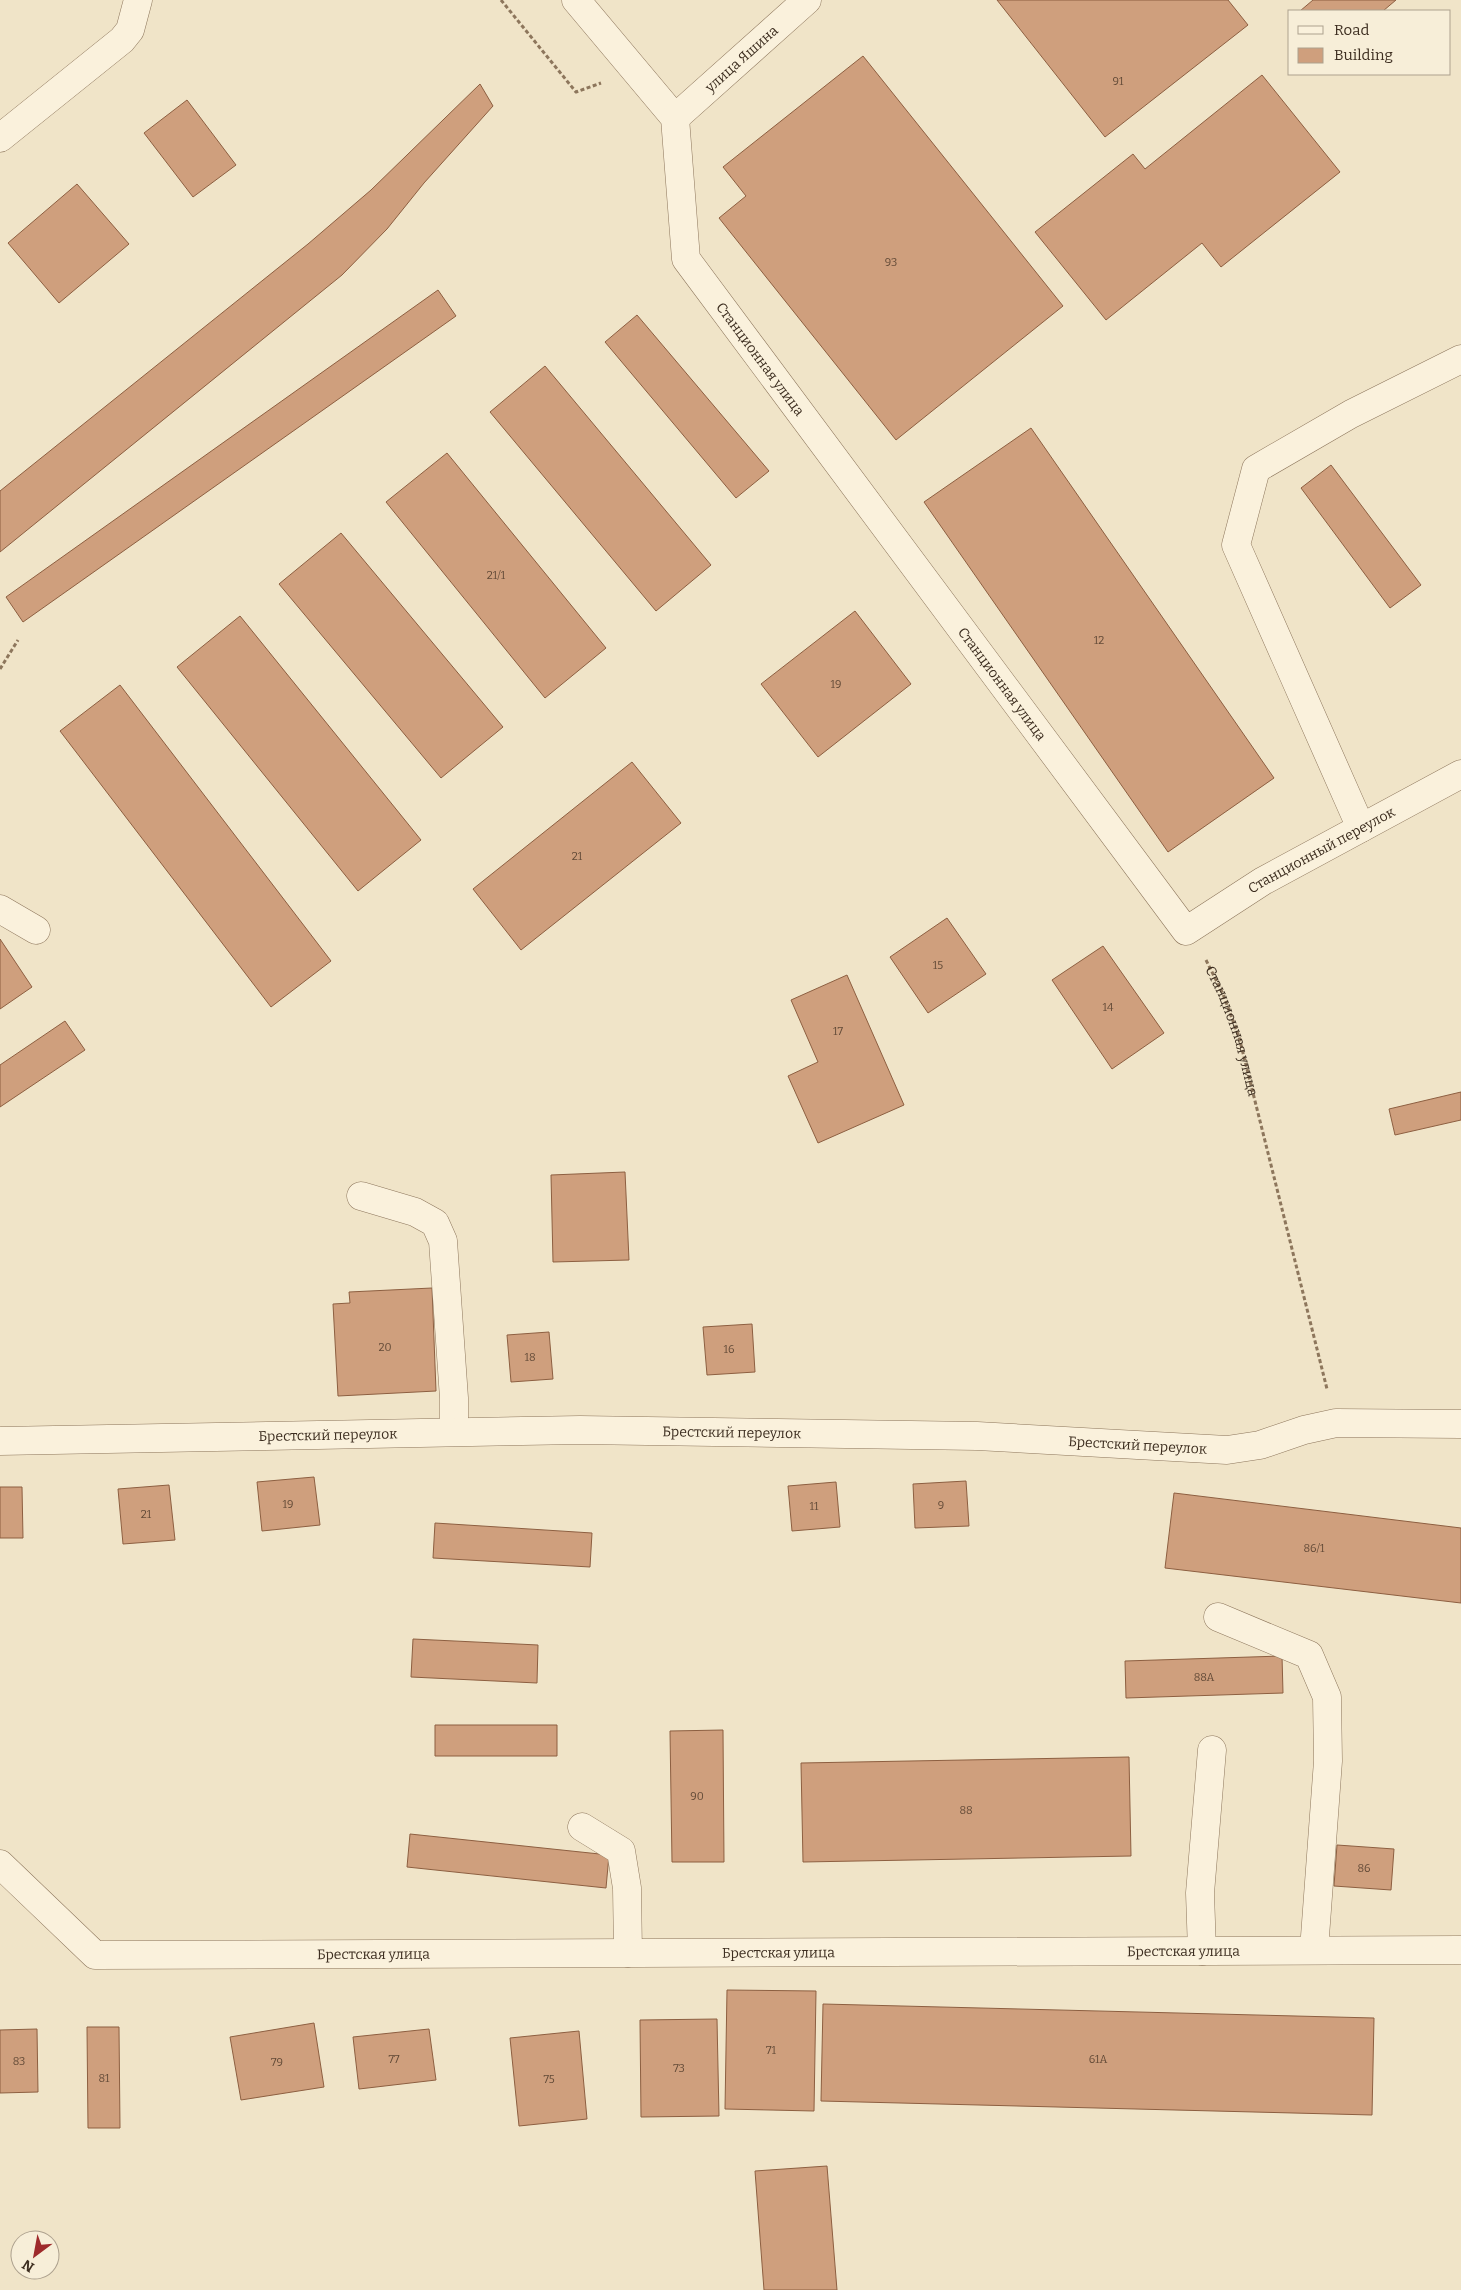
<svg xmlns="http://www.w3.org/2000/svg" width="1461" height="2290" font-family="Bitter,serif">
	<rect width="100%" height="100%" fill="#f0e4c8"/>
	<path fill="#cf9f7d" stroke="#8d5f41" d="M997 0H1228L1248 25 1105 137Z
		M1313 0H1396L1383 11H1300Z
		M863 56 1063 306 896 440 719 218 746 196 723 167Z
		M1262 75 1340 172 1221 267 1202 243 1106 320 1035 232 1133 154 1145 169Z
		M480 84 493 106 424 183 387 229 342 275 0 552V491L308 244 371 190Z
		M187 100 236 165 193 197 144 133Z
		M77 184 129 244 59 303 8 243Z
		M438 290 456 316 23 622 6 597Z
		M637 315 769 471 736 498 605 342Z
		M545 366 711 565 656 611 490 412Z
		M1031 428 1274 778 1168 852 924 502Z
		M447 453 606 648 545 698 386 502Z
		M1331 465 1421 585 1390 608 1301 488Z
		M341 533 503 727 441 778 279 584Z
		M855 611 911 684 818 757 761 684Z
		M240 616 421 840 358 891 177 667Z
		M120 685 331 961 271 1007 60 731Z
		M632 762 681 823 521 950 473 889Z
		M947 918 986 974 928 1013 890 957Z
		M0 939 32 987 0 1009Z
		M1103 946 1164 1033 1112 1069 1052 980Z
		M847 975 904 1105 818 1143 788 1076 818 1062 791 1000Z
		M65 1021 85 1050 0 1107V1065Z
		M1461 1092V1120L1395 1135 1389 1109Z
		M625 1172 629 1260 553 1262 551 1175Z
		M432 1288 436 1391 338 1396 333 1304 350 1303 349 1292Z
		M752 1324 755 1372 707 1375 703 1327Z
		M549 1332 553 1379 511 1382 507 1335Z
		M314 1477 320 1525 262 1531 257 1482Z
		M966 1481 969 1526 915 1528 913 1484Z
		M836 1482 840 1527 792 1531 788 1486Z
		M169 1485 175 1540 123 1544 118 1489Z
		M0 1487H22L23 1538H0Z
		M1174 1493 1461 1528V1603L1165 1568Z
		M435 1523 592 1533 590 1567 433 1558Z
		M413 1639 538 1645 537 1683 411 1677Z
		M1282 1656 1283 1693 1126 1698 1125 1661Z
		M435 1725H557V1756H435Z
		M723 1730 724 1862H672L670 1731Z
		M1129 1757 1131 1856 803 1862 801 1763Z
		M410 1834 609 1855 606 1888 407 1867Z
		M1337 1845 1394 1849 1391 1890 1334 1886Z
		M727 1990 816 1991 814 2111 725 2109Z
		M823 2004 1374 2018 1372 2115 821 2101Z
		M717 2019 719 2116 641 2117 640 2020Z
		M314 2023 324 2087 241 2100 230 2037Z
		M87 2027H119L120 2128H88Z
		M37 2029 38 2092 0 2093V2030Z
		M429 2029 436 2080 359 2089 353 2037Z
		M579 2031 587 2119 519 2126 510 2038Z
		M827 2166 837 2290H764L755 2171Z"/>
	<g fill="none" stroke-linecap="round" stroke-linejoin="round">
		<defs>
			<g id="minor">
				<path id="s2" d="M576 0 675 118 686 259 1186 931 1263 881 1461 774"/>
				<path id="s3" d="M675 118 807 0"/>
				<path d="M0 138 122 40 130 30 138 0"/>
				<path d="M1361 828 1236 545 1256 469 1351 414 1461 359"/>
				<path d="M0 909 36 930"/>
				<path d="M361 1196 415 1212 435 1223 443 1241 454 1398V1431"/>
				<path id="s4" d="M0 1441 580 1430 977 1436 1227 1450 1260 1445 1304 1430 1336 1423 1461 1424"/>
				<path d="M1218 1617 1309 1655 1327 1697 1328 1761 1314 1950"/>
				<path d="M582 1827 621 1851 627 1888 628 1953"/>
				<path id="s5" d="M0 1864 95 1955 1461 1950"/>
				<path d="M1202 1951 1200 1893 1212 1750"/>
			</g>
		</defs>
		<use href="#minor" stroke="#8d765c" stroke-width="29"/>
		<g stroke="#8d765c" stroke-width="3" stroke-dasharray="4 2.5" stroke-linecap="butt">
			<path d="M501 0 576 92 601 83"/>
			<path d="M0 669 18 640"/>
			<path id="s1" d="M1206 960 1223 994 1239 1037 1327 1389"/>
		</g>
		<use href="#minor" stroke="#faf1dc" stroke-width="28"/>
	</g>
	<g text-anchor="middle" stroke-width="4.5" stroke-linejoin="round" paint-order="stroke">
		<g font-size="11" fill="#624a37">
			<text x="1118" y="85">91</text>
			<text x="891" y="266">93</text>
			<text x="496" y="579">21/1</text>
			<text x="1099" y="644">12</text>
			<text x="836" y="688">19</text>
			<text x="577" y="860">21</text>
			<text x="938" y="969">15</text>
			<text x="1108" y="1011">14</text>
			<text x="838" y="1035">17</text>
			<text x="385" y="1351">20</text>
			<text x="729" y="1353">16</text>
			<text x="530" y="1361">18</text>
			<text x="288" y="1508">19</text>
			<text x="941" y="1509">9</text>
			<text x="814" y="1510">11</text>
			<text x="146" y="1518">21</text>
			<text x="1314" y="1552">86/1</text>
			<text x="1204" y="1681">88А</text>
			<text x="697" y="1800">90</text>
			<text x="966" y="1814">88</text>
			<text x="1364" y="1872">86</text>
			<text x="771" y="2054">71</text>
			<text x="394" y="2063">77</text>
			<text x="1098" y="2063">61А</text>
			<text x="19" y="2065">83</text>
			<text x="277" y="2066">79</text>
			<text x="679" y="2072">73</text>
			<text x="104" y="2082">81</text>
			<text x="549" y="2083">75</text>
		</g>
		<g font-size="14" fill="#3d2e20" stroke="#f7eed8">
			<text dy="5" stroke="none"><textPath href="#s3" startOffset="89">улица Яшина</textPath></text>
			<text dy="5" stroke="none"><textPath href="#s2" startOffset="420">Станционная улица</textPath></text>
			<text dy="5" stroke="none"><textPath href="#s2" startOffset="825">Станционная улица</textPath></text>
			<text dy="5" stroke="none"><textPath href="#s2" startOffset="1291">Станционный переулок</textPath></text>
			<text dy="5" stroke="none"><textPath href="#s1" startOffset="76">Станционная улица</textPath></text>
			<text dy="5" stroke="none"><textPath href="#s4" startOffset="732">Брестский переулок</textPath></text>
			<text dy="5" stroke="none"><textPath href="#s4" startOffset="328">Брестский переулок</textPath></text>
			<text dy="5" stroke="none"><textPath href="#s4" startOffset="1138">Брестский переулок</textPath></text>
			<text dy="5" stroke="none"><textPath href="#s5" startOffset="1220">Брестская улица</textPath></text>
			<text dy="5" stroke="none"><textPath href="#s5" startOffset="815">Брестская улица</textPath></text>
			<text dy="5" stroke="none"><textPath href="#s5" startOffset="410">Брестская улица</textPath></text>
		</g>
	</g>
	<rect x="1288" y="10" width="162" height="65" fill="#f7eed8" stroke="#ada18e"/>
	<rect x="1298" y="26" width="25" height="8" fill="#faf1dc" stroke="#ada18e"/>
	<text x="1334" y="35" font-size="15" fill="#3d2e20">Road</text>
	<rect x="1298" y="48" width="25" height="15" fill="#cf9f7d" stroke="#ada18e"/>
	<text x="1334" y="60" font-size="15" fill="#3d2e20">Building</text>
	<g transform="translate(35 2255) rotate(212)"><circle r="24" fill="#f7eed8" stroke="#ada18e"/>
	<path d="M0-4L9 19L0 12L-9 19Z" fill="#9e2a2b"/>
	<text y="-8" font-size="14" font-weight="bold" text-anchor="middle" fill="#3d2e20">N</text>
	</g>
</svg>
